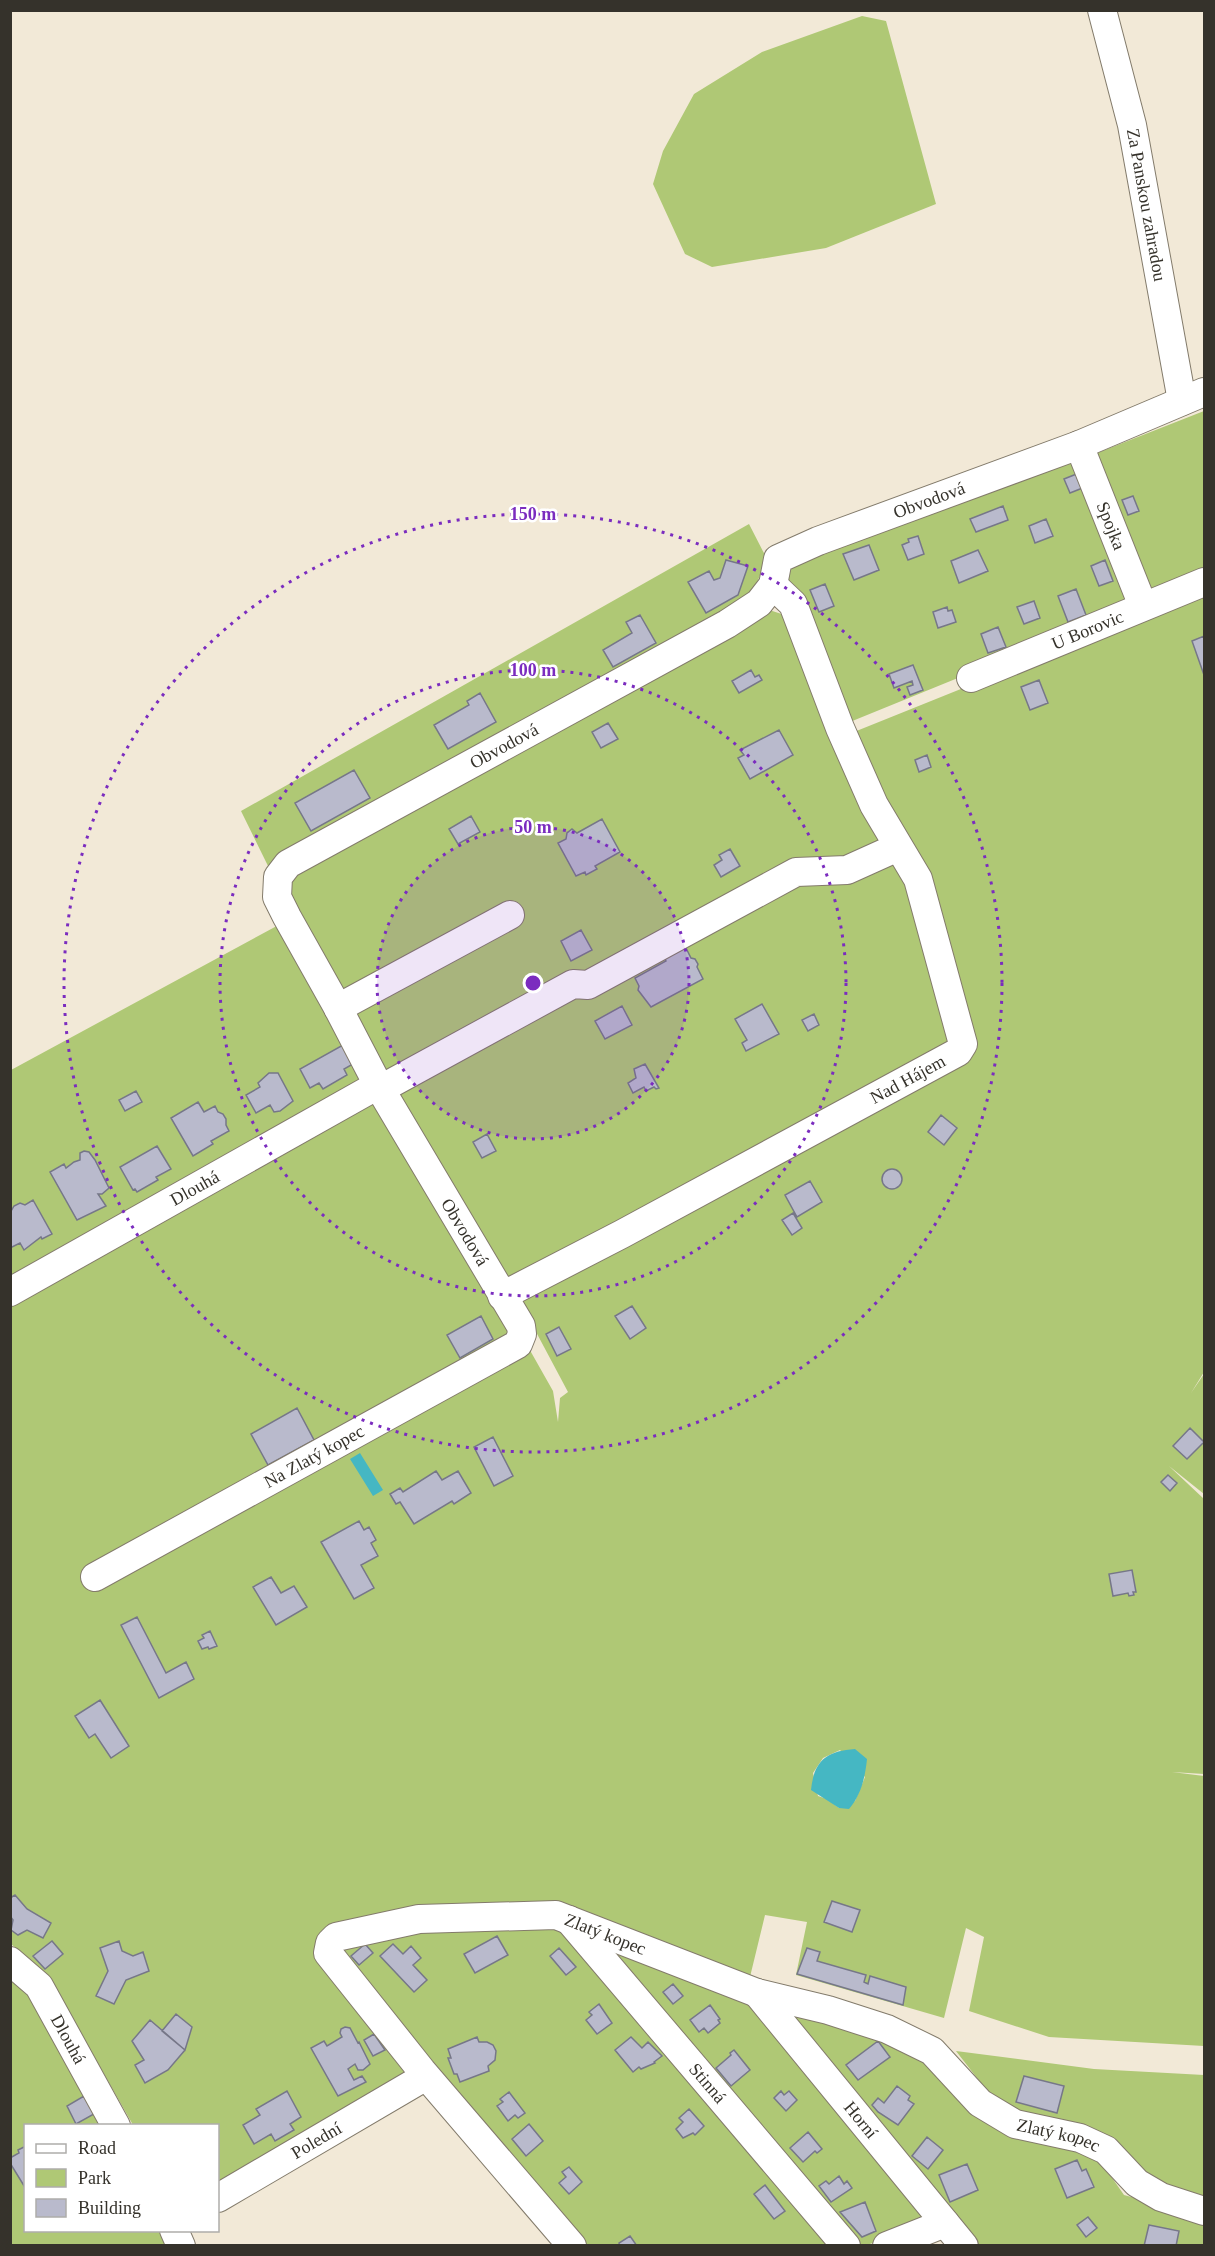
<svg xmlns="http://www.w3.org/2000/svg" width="1215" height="2256" font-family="Georgia,serif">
	<rect width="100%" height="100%" fill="#f2e9d7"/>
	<path fill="#afc875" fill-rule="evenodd" d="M862 16 886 21 936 204 826 248 712 267 685 254 653 184 663 151 694 94 762 52Z
		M1204 411V577L1150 599 1092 455Z
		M1077 460 1137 605 845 724 784 567Z
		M749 524 767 559 749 601 269 868 241 811Z
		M1204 591V1372L1191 1393 1204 1374V1494L1169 1466 1204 1499V1774L1172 1772 1204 1776V2046L1049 2037 969 2011 984 1937 966 1928 944 2018 796 1975 807 1922 765 1915 749 1981 574 1916 838 2245H579L414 2073 218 2184V2126L133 2125 47 1974 11 1944 10 1305 373 1101 527 1345 553 1391 558 1422 560 1398 568 1392 519 1300 968 1051 849 734ZM840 1750 865 1777 855 1801 839 1808 827 1799 818 1796 813 1773 823 1758Z
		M766 609 791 617 912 883 959 1044 515 1283 501 1279 387 1078 285 893 292 870Z
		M286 921 361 1079 11 1275V1070Z
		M597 1944 749 1995 930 2222 867 2245H858Z
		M10 1976 28 1990 104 2125 26 2126V2230L162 2231 169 2245H11Z
		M793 2007 916 2052 960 2097 1092 2149 1124 2195 1204 2217V2245H974L784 2015Z
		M956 2051 1094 2069 1204 2075V2204L1001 2109Z"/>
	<path fill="#45b7c3" d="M360 1453 383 1490 373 1496 350 1459Z
		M855 1749 867 1759C865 1778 861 1795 849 1809L839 1808 811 1790C814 1761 826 1751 855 1749Z"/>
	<path fill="#b9bacc" stroke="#767788" stroke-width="1.5" d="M1079 473 1085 487 1070 493 1064 479Z
		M1133 496 1139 511 1128 515 1122 500Z
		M1003 506 1008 520 976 532 970 519Z
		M1046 519 1053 536 1035 543 1029 526Z
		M918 536 924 554 908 560 902 545 909 542 908 539Z
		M869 545 879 570 854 580 843 554Z
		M978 550 988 571 959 583 951 561Z
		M726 560 748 566 738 595 706 613 688 582 709 571 714 580 720 578Z
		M1105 560 1113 581 1099 586 1091 566Z
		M825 584 834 606 819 612 810 590Z
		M1076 589 1086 615 1068 622 1058 596Z
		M1034 601 1040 618 1024 624 1017 607Z
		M947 607 948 611 952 610 956 622 938 628 933 612Z
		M640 615 656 643 613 667 603 650 632 633 626 622Z
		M998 627 1006 647 988 653 981 634Z
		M1204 636V675L1192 641Z
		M913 665 923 690 910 695 907 687 913 685 912 681 894 688 889 674Z
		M751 670 755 677 759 675 762 680 739 693 732 681Z
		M1039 680 1048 703 1030 710 1021 687Z
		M480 693 496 722 448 749 434 725 469 705 467 701Z
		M608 723 618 739 601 748 592 732Z
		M779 730 793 755 750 779 738 758 744 755 740 750Z
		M927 755 931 767 919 772 915 760Z
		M354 770 370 798 311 831 295 803Z
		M471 816 480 832 458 844 449 829Z
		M602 819 620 852 595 866 597 869 586 875 585 872 576 876 558 843 566 839 567 833 572 829 577 833Z
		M730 849 740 866 721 877 714 865 722 860 719 855Z
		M581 930 592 950 571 961 561 941Z
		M685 946 691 958 695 959 698 964 697 967 703 979 651 1007 638 990 639 986 635 978 666 961 664 957Z
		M762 1004 779 1034 746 1051 742 1043 747 1040 735 1019Z
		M622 1006 632 1025 605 1039 595 1021Z
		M814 1014 819 1025 808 1031 802 1020Z
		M343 1045 353 1064 344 1069 347 1075 323 1089 319 1083 310 1088 300 1069Z
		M645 1064 659 1088 656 1089 654 1087 646 1091 644 1087 633 1093 628 1083 636 1078 634 1069Z
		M269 1073H278L293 1101 280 1111 274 1112 270 1105 256 1113 246 1095 260 1087 258 1083Z
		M136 1091 142 1102 125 1111 119 1100Z
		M198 1102 204 1112 215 1106 218 1112 223 1114 226 1119V1125L229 1131 211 1141 213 1144 193 1156 171 1118Z
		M941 1115 957 1128 944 1145 928 1132Z
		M487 1134 496 1151 482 1158 473 1142Z
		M157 1146 171 1169 156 1177 158 1180 137 1192 135 1189 133 1190 120 1167Z
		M84 1151 89 1152 95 1160 109 1188 102 1194H98L106 1206 77 1220 50 1172 64 1164 66 1168 74 1162 80 1160V1153Z
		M882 1179a10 10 0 1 1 20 0a10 10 0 1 1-20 0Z
		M810 1181 822 1202 797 1217 785 1195Z
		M33 1200 52 1234 42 1239 41 1237 24 1250 20 1243 10 1248V1213L14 1206 20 1203 25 1205Z
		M793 1213 802 1228 792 1235 782 1220Z
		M632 1306 646 1328 630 1339 615 1316Z
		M481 1316 493 1339 460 1358 447 1335Z
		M559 1327 571 1349 557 1356 546 1334Z
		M297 1408 314 1440 268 1465 251 1434Z
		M1190 1428 1204 1442 1187 1459 1173 1446Z
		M493 1437 513 1476 494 1486 474 1447Z
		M436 1471 442 1480 458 1471 471 1493 454 1504 452 1501 414 1524 400 1502 396 1504 390 1494 400 1488 403 1492Z
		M1168 1475 1177 1483 1170 1491 1161 1482Z
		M359 1521 364 1530 369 1527 376 1540 371 1543 378 1556 361 1565 374 1588 354 1599 321 1542Z
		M1132 1570 1136 1592H1133L1134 1595 1129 1596 1128 1593 1113 1596 1109 1574Z
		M271 1577 281 1593 294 1586 307 1607 276 1625 253 1587Z
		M137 1617 166 1673 186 1662 194 1679 159 1698 121 1625Z
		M210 1631 217 1646 209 1649 208 1647 202 1649 198 1641 204 1638 202 1635Z
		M100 1700 129 1746 111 1758 95 1734 89 1738 75 1716Z
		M15 1895 27 1909 51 1923 43 1938 27 1930 18 1935 11 1930 13 1920 10 1916V1898Z
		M832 1901 860 1910 852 1932 824 1922Z
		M497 1936 508 1955 475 1973 464 1954Z
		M52 1941 63 1954 45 1969 33 1956Z
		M119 1941 122 1951 133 1956 143 1952 149 1971 126 1980 114 2004 96 1996 108 1971 100 1948Z
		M365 1944 373 1953 359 1965 351 1956Z
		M393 1944 403 1954 411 1946 421 1958 413 1965 427 1980 414 1992 380 1956Z
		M559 1948 576 1967 566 1975 550 1956Z
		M807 1948 820 1952 817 1961 866 1975 864 1982 868 1984 870 1976 906 1987 903 2005 797 1974Z
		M673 1984 683 1996 673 2004 663 1992Z
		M599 2004 612 2023 597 2034 586 2020 592 2015 589 2012Z
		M710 2005 720 2019 718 2020 720 2023 708 2033 704 2028 699 2032 690 2020Z
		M176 2014 192 2027 185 2050 162 2031Z
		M150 2020 185 2050 168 2070 145 2083 135 2065 144 2060 132 2041Z
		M345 2027 350 2028 358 2043 359 2042 370 2064 363 2070H358L355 2064 348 2069 354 2080 362 2076 366 2082 338 2096 311 2048 324 2041 327 2046 342 2037 340 2033 341 2029Z
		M374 2034 385 2050 373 2056 364 2040Z
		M477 2037 479 2042H487L493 2045 496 2051 495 2060 488 2066 489 2071 460 2082 457 2074H454L448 2058H451L448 2049Z
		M631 2037 642 2048 648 2042 662 2056 654 2062 655 2063 641 2069 639 2067 633 2072 615 2050Z
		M878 2041 890 2057 858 2080 846 2065Z
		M734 2050 750 2070 731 2086 716 2068 731 2055 730 2053Z
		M1024 2076 1064 2086 1057 2113 1016 2102Z
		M897 2086 910 2096 908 2100 914 2104 898 2125 878 2112 872 2105 878 2098 884 2103Z
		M287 2091 301 2117 290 2124 294 2130 275 2141 271 2134 254 2144 243 2125 260 2115 256 2109Z
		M781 2091 784 2095 789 2091 797 2100 786 2111 774 2098Z
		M509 2092 525 2113 518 2118 515 2115 508 2121 497 2106 503 2102 500 2099Z
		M84 2096 94 2114 76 2124 67 2106Z
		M689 2109 704 2126 695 2135 693 2133 683 2138 676 2129 683 2122 679 2118Z
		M529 2124 543 2141 526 2156 512 2139Z
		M808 2132 822 2149 817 2153 815 2151 803 2162 790 2148Z
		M927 2137 943 2150 928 2169 912 2156Z
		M26 2146V2189L10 2163V2158L19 2153 18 2150Z
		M1077 2160 1082 2171 1086 2169 1094 2187 1067 2198 1055 2169Z
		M967 2164 978 2190 950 2202 939 2175Z
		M569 2167 582 2182 569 2194 559 2183 566 2177 562 2172Z
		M839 2176 844 2184 847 2181 852 2188 831 2202 819 2186 826 2181 829 2184Z
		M765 2185 785 2211 774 2219 754 2194Z
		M865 2202 876 2231 862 2237 840 2212Z
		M1088 2217 1097 2228 1086 2237 1077 2225Z
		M1149 2225 1179 2231 1176 2246H1144Z
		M630 2236 637 2246H620L619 2243Z"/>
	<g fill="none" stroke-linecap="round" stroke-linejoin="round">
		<defs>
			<g id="minor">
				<path id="s1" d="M1102 10 1132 125 1182 401"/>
				<path id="s2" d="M1079 445 1143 606"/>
				<path id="s3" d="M971 678 1204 582"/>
				<path d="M338 1008 510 915"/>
				<path id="s4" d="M10 1292 378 1085H388L573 984 588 985 796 872 847 870 898 847"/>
				<path id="s5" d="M502 1296 622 1234 958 1052 963 1044 918 879 874 805 840 728 793 604 773 585"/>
				<path id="s6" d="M95 1577 518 1344 522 1334 521 1326 378 1085 338 1008 287 917 277 897 278 877 288 864 727 624 759 603 773 585 778 559 818 541 1079 445 1204 392"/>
				<path id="s7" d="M569 1920 846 2246"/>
				<path id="s8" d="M10 1961 39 1986 116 2126"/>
				<path id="s9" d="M757 1993 964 2246"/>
				<path id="s10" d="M218 2198 416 2082"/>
				<path d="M174 2230 181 2246"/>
				<path id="s11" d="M572 2246 422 2071 328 1953 330 1943 336 1937 419 1919 556 1915 757 1993 828 2010 887 2029 932 2051 980 2103 1015 2124 1080 2138 1106 2150 1137 2183 1161 2197 1204 2211"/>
				<path d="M887 2246 945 2223"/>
			</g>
		</defs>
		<use href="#minor" stroke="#837b6b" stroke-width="30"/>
		<use href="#minor" stroke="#fff" stroke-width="28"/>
	</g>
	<circle cx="533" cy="983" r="156" fill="#7b2cbf" fill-opacity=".12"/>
	<g fill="none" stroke="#7b2cbf" stroke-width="3" stroke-dasharray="3 6">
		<circle cx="533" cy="983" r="156"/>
		<circle cx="533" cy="983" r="313"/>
		<circle cx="533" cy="983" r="469"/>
	</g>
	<g text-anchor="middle" stroke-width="5" stroke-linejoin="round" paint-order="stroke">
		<g font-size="18" fill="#35322b" stroke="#fff">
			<text dy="6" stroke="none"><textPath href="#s1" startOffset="200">Za Panskou zahradou</textPath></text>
			<text dy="6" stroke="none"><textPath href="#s6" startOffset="1782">Obvodová</textPath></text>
			<text dy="6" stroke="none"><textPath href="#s2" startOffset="87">Spojka</textPath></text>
			<text dy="6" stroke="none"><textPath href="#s3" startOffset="126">U Borovic</textPath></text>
			<text dy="6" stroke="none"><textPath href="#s6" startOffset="1278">Obvodová</textPath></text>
			<text dy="6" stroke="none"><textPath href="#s5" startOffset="460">Nad Hájem</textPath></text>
			<text dy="6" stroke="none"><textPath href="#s4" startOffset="212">Dlouhá</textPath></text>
			<text transform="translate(465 1232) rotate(59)" y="6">Obvodová</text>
			<text dy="6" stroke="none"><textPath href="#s6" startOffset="250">Na Zlatý kopec</textPath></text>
			<text dy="6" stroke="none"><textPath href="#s11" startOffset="675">Zlatý kopec</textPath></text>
			<text dy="6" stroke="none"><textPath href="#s8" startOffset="99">Dlouhá</textPath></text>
			<text dy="6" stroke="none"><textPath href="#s7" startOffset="214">Stinná</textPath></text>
			<text dy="6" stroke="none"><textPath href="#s9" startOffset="164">Horní</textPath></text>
			<text dy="6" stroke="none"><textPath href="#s11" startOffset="1179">Zlatý kopec</textPath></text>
			<text dy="6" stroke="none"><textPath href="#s10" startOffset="114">Polední</textPath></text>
		</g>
	</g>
	<circle cx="533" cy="983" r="9" fill="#7b2cbf" stroke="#fff" stroke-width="3"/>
	<g font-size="18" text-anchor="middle" font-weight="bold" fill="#7b2cbf" stroke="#fff" stroke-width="5" stroke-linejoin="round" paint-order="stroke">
		<text x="533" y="520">150 m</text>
		<text x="533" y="676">100 m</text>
		<text x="533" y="833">50 m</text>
	</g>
	<rect width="1215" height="2256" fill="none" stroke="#35322b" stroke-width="24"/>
	<rect x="24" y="2124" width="195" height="108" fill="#ffffff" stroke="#aeadaa" stroke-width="1.5"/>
	<rect x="36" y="2144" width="30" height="9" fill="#ffffff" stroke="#aeadaa" stroke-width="1.5"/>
	<text x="78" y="2154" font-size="18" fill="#35322b">Road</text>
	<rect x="36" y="2169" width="30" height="18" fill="#afc875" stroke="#aeadaa" stroke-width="1.5"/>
	<text x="78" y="2184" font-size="18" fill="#35322b">Park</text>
	<rect x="36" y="2199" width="30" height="18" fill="#b9bacc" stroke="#aeadaa" stroke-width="1.5"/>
	<text x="78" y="2214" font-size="18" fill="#35322b">Building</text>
</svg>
